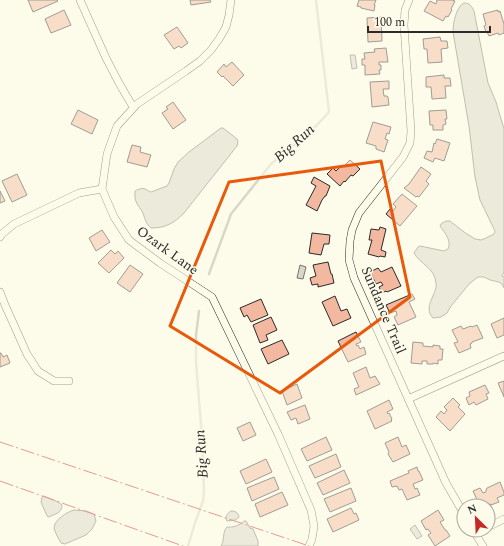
<svg xmlns="http://www.w3.org/2000/svg" width="504" height="546" font-family="Spectral,serif">
	<rect width="100%" height="100%" fill="#fdfbea"/>
	<path fill="#d8d7c9" stroke="#74746e" d="M464 3C469 3 472 6 474 11L488 83 496 102 504 129V272L502 276 504 277V288L502 284 499 282 490 280 484 277H478L474 280 469 284 451 306 447 313 441 317 433 318C422 306 438 294 436 283 435 268 420 264 414 253L418 247 420 246 444 251 448 249C452 241 445 233 440 226L441 224 446 221H450L464 232 475 239 481 240 486 238 494 234 495 231 480 200 475 177 469 126 453 32C453 23 456 7 464 3Z
		M350 55H355L357 68 352 69Z
		M221 128H223L237 139 238 142 237 146 184 213C174 223 166 228 151 228 146 224 145 219 143 213 138 204 134 203 135 191 139 189 143 187 147 190 149 191 150 192 151 192L167 186 169 183 174 169 178 162 189 152Z
		M300 265 306 267 303 279 297 278Z
		M44 496 58 502 62 505C62 513 55 514 49 517L47 516 41 502 42 497Z
		M74 510 86 511 94 514 96 521 92 529 86 535 65 544 61 543C59 539 55 533 54 528 54 520 67 512 74 510Z
		M231 511C235 511 238 512 239 517L235 520 227 521 226 519C226 515 228 513 231 511Z
		M244 521H246L250 528 253 529 258 541V546H221C225 540 222 532 227 527 233 528 240 525 244 521Z
		M415 525 422 536 417 539 410 529Z"/>
	<g fill="none" stroke-linecap="round" stroke-linejoin="round">
		<path stroke="#d8d7c9" stroke-width="2.5" d="M209 274 231 214 271 164 317 125 329 112 316 0
			M188 546 195 523 203 501 204 491 202 438 196 362V335L199 311"/>
	</g>
	<path fill="#f2b8a0" stroke="#2b2b2b" d="M28 0H57L58 1 33 12Z
		M190 0H210L211 2 191 5Z
		M359 0H376L374 5H375L374 11 361 8V7L357 6Z
		M437 0H452L455 1 451 9 452 10 448 17 446 16 443 21 424 11 430 1 436 4Z
		M64 10 71 25 51 33 45 19Z
		M498 10V12L500 11 504 24V33L499 35 498 33 489 36 487 32H486L484 26 486 25 483 14Z
		M381 17 382 41 368 42 367 18Z
		M177 27 188 43 181 48 179 46 174 49 164 35Z
		M440 37 441 41H447L448 48 441 49 442 62 428 63 427 49H424L423 39Z
		M386 48 388 62H379V65H381V70H379L380 74 365 75V65H362V59H365L364 53 375 52 374 49Z
		M232 62 244 75 233 86 223 76 222 77 217 72 224 64 226 67Z
		M444 75V78H450L451 86H445L446 98 432 99 431 87H426V77Z
		M389 81V89H383L384 96H387L388 97 389 105 372 107 370 82Z
		M173 102 186 120 173 129 162 113 168 109 166 107Z
		M78 110 98 120 92 134 71 124Z
		M446 110 447 119H445L446 124 443 125V130H433V125H430L429 111Z
		M373 122 391 127 389 134 387 133 385 139 388 140 384 152 376 149V146L366 143Z
		M437 139 450 143 444 161 435 158 433 162 424 158 427 151 432 152 434 143 435 144Z
		M132 145 141 147 140 152 151 155 147 167 127 162Z
		M350 160 360 169 353 176 351 175 345 182 344 181 340 186 327 174 333 168 336 171 342 165 343 167Z
		M421 167 431 174 426 181 429 184 419 197 417 196 416 197 404 188 409 184Z
		M17 174 27 195 12 202 2 181Z
		M314 177 330 186 326 196H325L322 200 317 211 306 205 316 186 311 183Z
		M0 191 5 201 0 203Z
		M402 194 417 206 400 226 386 214 390 209 393 211 396 207 393 204Z
		M380 227 386 229 381 250 386 252 385 257 380 256 379 257 368 254 372 240H369L371 229 379 230Z
		M102 230 110 242 96 251 89 238Z
		M312 233 330 235 329 244H324L321 255 309 253Z
		M111 250 115 254 118 251 124 258 109 273 98 263Z
		M328 262 331 274H332L334 283 318 287V284L312 285 310 278 316 276 313 265Z
		M130 265 143 274 130 292 117 283Z
		M392 267 401 286 387 292 386 291 382 293 379 287 383 285 381 282 376 284 370 272 378 268 381 272Z
		M412 294 415 299 409 302 416 317 398 325 394 317 397 315 396 311 390 313 386 305Z
		M335 296 341 311 347 309 351 318 333 326 322 302Z
		M261 299 268 315 251 322 247 315 244 317 240 308Z
		M271 317 277 330 266 335 268 340 260 343 253 325Z
		M504 318V335L497 338 491 324Z
		M477 325 483 338 472 342V343L470 344 471 348 459 353 454 343 458 342 452 330 461 326 463 329 471 326 472 327Z
		M356 332 361 342 356 344 357 346 358 345 360 349 364 347 366 354 348 362 338 341Z
		M282 340 289 354 268 364 261 349Z
		M413 342 423 343V346L433 347V345L440 346V349H443L442 360H438V364L433 363V364H427V361H422V364L411 363Z
		M0 353H1L3 357 7 355 10 363 0 367Z
		M366 367 370 378 375 376 380 384 356 395 354 389 359 387 353 373Z
		M504 381V397L498 383Z
		M297 384 302 398 287 405 282 391Z
		M485 385 489 393 486 394 488 399 476 405 474 402 469 405 466 398 470 396 469 392Z
		M453 398 460 405 458 407 465 414 450 431 436 417 441 411 444 414 447 410 444 407Z
		M389 400 393 409 387 412 388 414 389 413 392 419 391 420 392 421 375 429 367 411Z
		M305 405 310 419 298 424 296 418 291 420 287 412Z
		M250 422 256 435 243 441 237 428Z
		M326 437 332 450 307 461 301 449Z
		M398 437 402 447 406 445 410 454 393 462 388 454 389 452 385 443Z
		M336 454 341 467 315 478 309 466Z
		M266 459 272 472 246 484 240 471Z
		M417 467 418 471H419L423 480 413 484 415 489 417 488 420 495 407 500 402 489 399 490 397 486 392 487 390 481 409 473 408 471Z
		M344 470 350 483 323 495 317 483Z
		M274 477 279 489 252 501 247 488Z
		M500 482 504 492V495L497 498 499 502 491 505V504L486 506 485 505 480 506 473 491 480 488 483 493 486 492V490L487 488Z
		M351 488 356 501 330 512 324 499Z
		M282 492 288 505 260 517 255 504Z
		M351 508 354 514 356 513 359 520 333 532 327 519Z
		M438 510 444 520 440 522 445 530H446L450 536 435 546 428 535 431 533 428 529 426 530 421 521Z"/>
	<g fill="none" stroke-linecap="round" stroke-linejoin="round">
		<defs>
			<path id="minor" d="M80 0 106 58 119 83 133 107
				M231 0 229 15 226 27 219 39 211 50 200 61 186 71 137 104 117 126 107 154 102 189 114 217 129 240 160 263 212 297 278 434 311 510 314 526 312 539 309 546
				M409 0 405 10 404 25 411 131 410 143 403 157 359 213 352 230 350 241 349 260 354 278 446 483 464 514
				M0 237 2 234 14 224 79 193 102 189
				M0 292 5 305 27 354 38 371 54 381H69
				M408 399 504 356
				M488 527 504 519
				M473 530 483 546"/>
		</defs>
		<use href="#minor" stroke="#2b2b2b" stroke-width="8"/>
		<use href="#minor" stroke="#fdfbea" stroke-width="7"/>
		<path stroke="#c62828" stroke-width="1" stroke-dasharray="14 3 2 3" stroke-linecap="butt" d="M0 442 309 546
			M0 481 183 546"/>
	</g>
	<path d="M0 0H504V546H0ZM381 161 410 297 280 393 170 326 229 182Z" fill="#fdfbea" fill-opacity=".55" fill-rule="evenodd"/>
	<path fill="none" stroke="#e8590c" stroke-width="3" stroke-linejoin="round" d="M381 161 410 297 280 393 170 326 229 182Z"/>
	<g text-anchor="middle" stroke-width="3" stroke-linejoin="round" paint-order="stroke">
		<g font-size="14" fill="#2b2b2b" stroke="#fdfbea">
			<text transform="translate(168 250) rotate(36)" y="5">Ozark Lane</text>
			<text transform="translate(384 310) rotate(67)" y="5">Sundance Trail</text>
		</g>
		<g font-size="15" font-style="italic" fill="#2b2b2b" stroke="#fdfbea">
			<text transform="translate(294 143) rotate(-42)" y="5">Big Run</text>
			<text transform="translate(201 454) rotate(-94)" y="5">Big Run</text>
		</g>
	</g>
	<g transform="translate(476 518) rotate(336)"><circle r="19" fill="#fdfbea" stroke="#a9a89e"/>
	<path d="M0-3L7 15L0 10L-7 15Z" fill="#c62828"/>
	<text y="-6" font-size="11" font-weight="bold" text-anchor="middle" fill="#2b2b2b">N</text>
	</g>
	<path d="M368 26v6h122v-6" fill="none" stroke="#2b2b2b" stroke-width="2"/>
	<text x="374" y="26" font-size="12" fill="#2b2b2b" stroke="#fdfbea" stroke-width="3" paint-order="stroke">100 m</text>
</svg>
